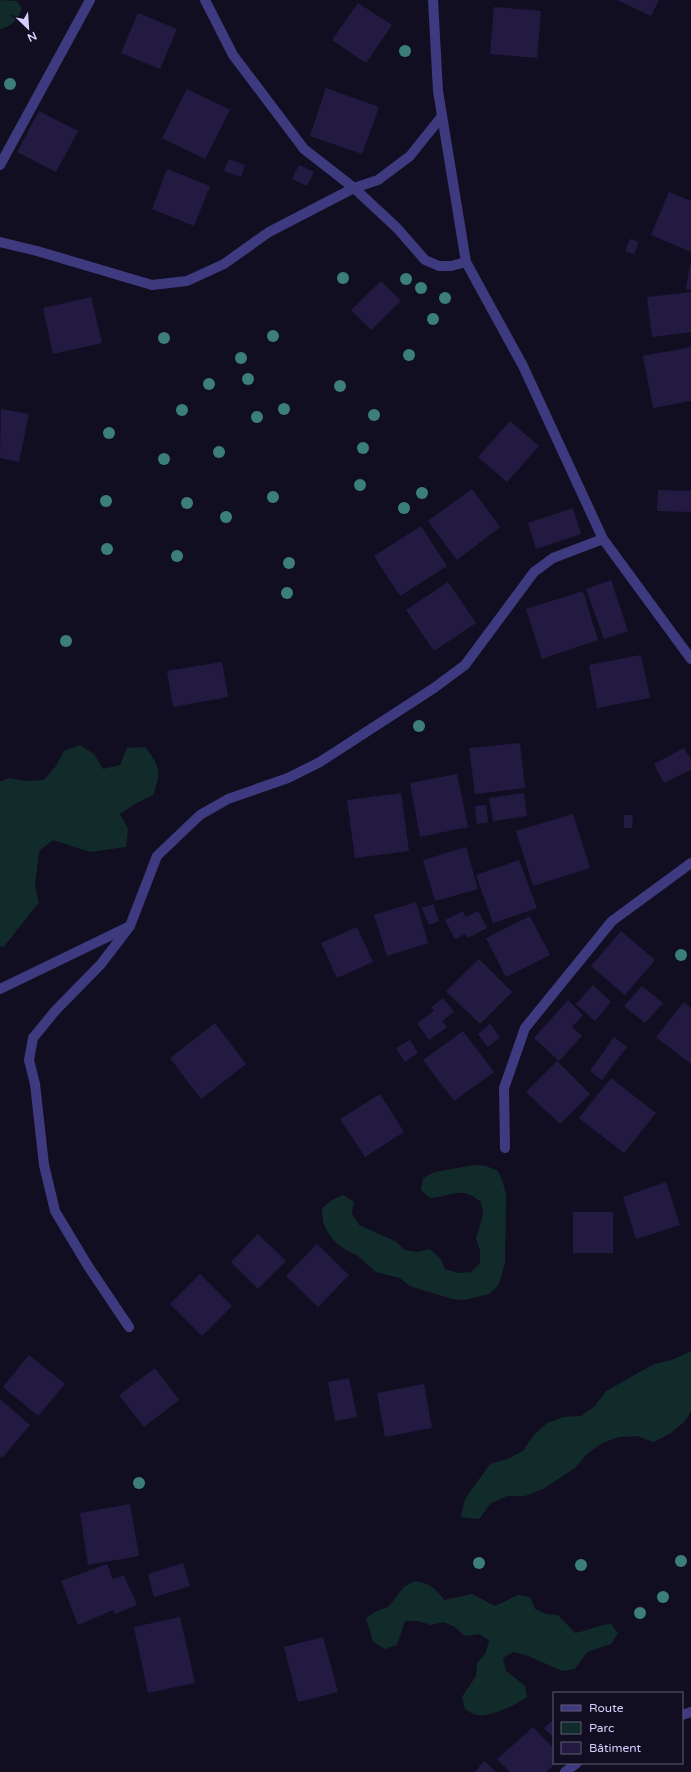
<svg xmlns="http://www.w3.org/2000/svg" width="691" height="1772" font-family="'Varela Round',sans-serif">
	<rect width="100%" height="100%" fill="#120e21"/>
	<path fill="#112b2b" d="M0 0 17 1 22 8C18 20 12 26 0 29Z
		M80 745 94 754 103 769 120 765 127 748 145 747C160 766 162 772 153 795L135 804 120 814 128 829 126 847 90 852 53 840 39 851 35 886 39 903C26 917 16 933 3 947L0 946V782L9 778 26 781 44 780 56 766 64 751Z
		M474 1165 486 1166 498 1171 503 1183 506 1195 505 1262 502 1274 498 1286 489 1294 464 1300 452 1299 410 1286 400 1278 376 1272 358 1256 346 1250 336 1243 328 1233 323 1222 322 1208 332 1200 343 1195 354 1202 352 1214 359 1225 395 1241 405 1250 417 1252 430 1249 440 1258 445 1269 458 1273 471 1272 480 1263V1250L476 1239 483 1214 481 1202C460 1185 454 1196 430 1198L421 1190 423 1178 435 1172Z
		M691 1351V1411L685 1421 671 1433 654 1442 637 1436 619 1437 602 1443 587 1454 575 1468 543 1489 525 1496H507L490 1504 479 1519 461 1517 465 1499 490 1464 507 1459 523 1451 533 1436 547 1423 564 1417 581 1416 595 1406 606 1391 654 1364 672 1360Z
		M415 1581C429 1583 436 1588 444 1600L472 1594 495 1606 518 1595 530 1597 535 1609 546 1614 558 1615 575 1633C588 1631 597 1625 611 1624L618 1633 611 1644 587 1652 575 1669 562 1671 526 1655 513 1652 503 1658 506 1671 525 1686 527 1697C516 1705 490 1718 476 1715 473 1714 468 1711 465 1709L462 1697 476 1676 477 1663 486 1653 489 1640 479 1634 465 1636 455 1627 444 1622 431 1625 418 1621H405L397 1645 385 1649 373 1642 366 1618 377 1611 388 1607 404 1587Z"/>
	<path fill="#231a42" d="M617 0H659L651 16Z
		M358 3 392 25 366 63 332 40Z
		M494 7 541 11 537 58 490 54Z
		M138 13 177 29 160 69 121 53Z
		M326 88 379 107 362 154 310 136Z
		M187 89 230 110 205 159 162 138Z
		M39 111 78 131 56 172 17 152Z
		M229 159 245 165 241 177 224 171Z
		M299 165 314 172 307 186 292 179Z
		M167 169 210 186 194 226 152 209Z
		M669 192 691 201V252L651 235Z
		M630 239 639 242 634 254 625 251Z
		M690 264H691V290L686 289Z
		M381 281 401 301 371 330 351 310Z
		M691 292V332L652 337 647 297Z
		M91 297 102 343 53 354 43 308Z
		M691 347V401L653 408 643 356Z
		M1 409 29 414 19 462 0 458Z
		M510 421 539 446 507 482 478 457Z
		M472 489 500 527 457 560 428 521Z
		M658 490 691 491V512L657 511Z
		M573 508 581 534 536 549 528 523Z
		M421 526 447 566 400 596 374 556Z
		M611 580 628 631 604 639 586 589Z
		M448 582 476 623 434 651 406 610Z
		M583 591 598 640 542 659 526 609Z
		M641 655 650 698 597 708 589 665Z
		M222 662 228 697 173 707 167 671Z
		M520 743 525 788 475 794 469 748Z
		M684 748 691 760V770L664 783 654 764Z
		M457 774 468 827 420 837 410 783Z
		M401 793 409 851 355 858 347 800Z
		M524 793 527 816 493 821 489 798Z
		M486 805 488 822 477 824 475 806Z
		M573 814 590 868 533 886 516 831Z
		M624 815H633L632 828H624Z
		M466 847 478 889 435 901 423 860Z
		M519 860 537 908 493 923 476 875Z
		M416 902 428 943 387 956 374 915Z
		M433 904 439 921 429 925 422 908Z
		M463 911 466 917 478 911 487 928 468 938 465 934 455 939 445 920Z
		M530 916 550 955 506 977 486 938Z
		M357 927 373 962 337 978 321 943Z
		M621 931 655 960 625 995 591 966Z
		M479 959 512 992 480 1024 446 991Z
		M593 985 611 1002 595 1021 576 1004Z
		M642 986 663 1003 645 1023 624 1006Z
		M443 998 454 1012 442 1021 447 1027 429 1040 417 1023 434 1011 431 1007Z
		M568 1000 583 1015 572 1027 582 1036 559 1061 534 1038Z
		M684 1002 691 1008V1064L656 1037Z
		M215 1023 246 1064 201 1099 170 1058Z
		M490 1024 500 1037 488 1047 478 1034Z
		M463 1031 494 1072 454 1101 423 1060Z
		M614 1037 627 1047 602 1080 590 1071Z
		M410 1040 418 1053 405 1062 396 1048Z
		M557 1061 590 1094 560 1124 526 1092Z
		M611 1078 656 1113 624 1153 579 1118Z
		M380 1094 404 1132 365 1157 340 1119Z
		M666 1182 680 1225 636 1239 623 1197Z
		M573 1212H613V1253H573Z
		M258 1234 286 1261 258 1289 231 1262Z
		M317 1244 349 1275 318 1307 286 1276Z
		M200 1274 232 1306 202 1336 170 1304Z
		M29 1355 65 1384 38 1416 3 1387Z
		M155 1368 179 1400 144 1427 119 1395Z
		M349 1378 357 1417 335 1421 328 1382Z
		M424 1384 432 1428 385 1437 377 1393Z
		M0 1399 30 1425 2 1458 0 1456Z
		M130 1504 139 1556 88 1565 80 1513Z
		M183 1563 190 1586 154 1597 148 1574Z
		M107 1564 113 1579 124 1575 137 1605 115 1614 113 1610 78 1625 61 1581Z
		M180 1617 195 1683 148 1693 134 1627Z
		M323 1637 338 1692 298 1702 284 1647Z
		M554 1719V1738L544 1728Z
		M533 1727 554 1749V1763H556L546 1772H510L497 1759Z
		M484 1761 496 1772H475Z"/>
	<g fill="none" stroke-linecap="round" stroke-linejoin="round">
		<path stroke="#3e3a7f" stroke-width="10" d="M0 242 37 251 152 285 187 281 224 264 269 232 354 188 378 180 410 156 442 116
			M682 1715 691 1712
			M565 1772 577 1763"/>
		<path stroke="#3e3a7f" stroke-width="10" d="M205 0 233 55 304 149 354 188 397 228 425 260 439 266H451L466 262
			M433 0 438 91 466 262 523 366 603 539 691 659
			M0 165 90 0
			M0 989 128 927
			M505 1148 504 1088 525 1028 612 921 691 863
			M129 1327 88 1266 55 1211 44 1165 35 1084 29 1060 33 1038 55 1011 101 964 130 926 157 856 200 815 228 799 288 778 320 762 434 688 465 665 534 572 553 558 603 539"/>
	</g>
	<g fill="#3b7f78">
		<circle cx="405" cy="51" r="6"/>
		<circle cx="10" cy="84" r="6"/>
		<circle cx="343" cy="278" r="6"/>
		<circle cx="406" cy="279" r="6"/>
		<circle cx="421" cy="288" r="6"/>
		<circle cx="445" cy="298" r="6"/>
		<circle cx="433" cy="319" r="6"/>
		<circle cx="273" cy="336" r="6"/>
		<circle cx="164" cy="338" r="6"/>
		<circle cx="409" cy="355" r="6"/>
		<circle cx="241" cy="358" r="6"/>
		<circle cx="248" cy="379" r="6"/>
		<circle cx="209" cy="384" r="6"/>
		<circle cx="340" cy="386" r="6"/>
		<circle cx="284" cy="409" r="6"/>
		<circle cx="182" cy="410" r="6"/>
		<circle cx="374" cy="415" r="6"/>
		<circle cx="257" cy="417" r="6"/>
		<circle cx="109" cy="433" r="6"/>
		<circle cx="363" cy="448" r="6"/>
		<circle cx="219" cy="452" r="6"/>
		<circle cx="164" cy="459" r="6"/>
		<circle cx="360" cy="485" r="6"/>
		<circle cx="422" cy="493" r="6"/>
		<circle cx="273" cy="497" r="6"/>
		<circle cx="106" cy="501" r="6"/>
		<circle cx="187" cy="503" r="6"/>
		<circle cx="404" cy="508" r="6"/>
		<circle cx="226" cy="517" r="6"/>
		<circle cx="107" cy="549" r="6"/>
		<circle cx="177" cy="556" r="6"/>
		<circle cx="289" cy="563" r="6"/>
		<circle cx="287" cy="593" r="6"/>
		<circle cx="66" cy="641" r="6"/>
		<circle cx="419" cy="726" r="6"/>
		<circle cx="681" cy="955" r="6"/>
		<circle cx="139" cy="1483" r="6"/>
		<circle cx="681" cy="1561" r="6"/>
		<circle cx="479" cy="1563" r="6"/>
		<circle cx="581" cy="1565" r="6"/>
		<circle cx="663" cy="1597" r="6"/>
		<circle cx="640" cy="1613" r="6"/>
	</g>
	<rect x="553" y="1692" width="130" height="72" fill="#120e21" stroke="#605b79"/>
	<rect x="561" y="1705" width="20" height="6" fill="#3e3a7f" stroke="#605b79"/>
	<text x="589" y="1712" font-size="12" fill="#d6cffe">Route</text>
	<rect x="561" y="1722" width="20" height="12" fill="#112b2b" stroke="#605b79"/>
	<text x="589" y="1732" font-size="12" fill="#d6cffe">Parc</text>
	<rect x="561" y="1742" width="20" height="12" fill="#231a42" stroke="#605b79"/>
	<text x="589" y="1752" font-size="12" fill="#d6cffe">Bâtiment</text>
	<g transform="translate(28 28) rotate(155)" stroke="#120e21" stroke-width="3" paint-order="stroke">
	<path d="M0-3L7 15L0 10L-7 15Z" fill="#d6cffe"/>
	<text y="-6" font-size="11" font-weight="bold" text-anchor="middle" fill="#d6cffe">N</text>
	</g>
</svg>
